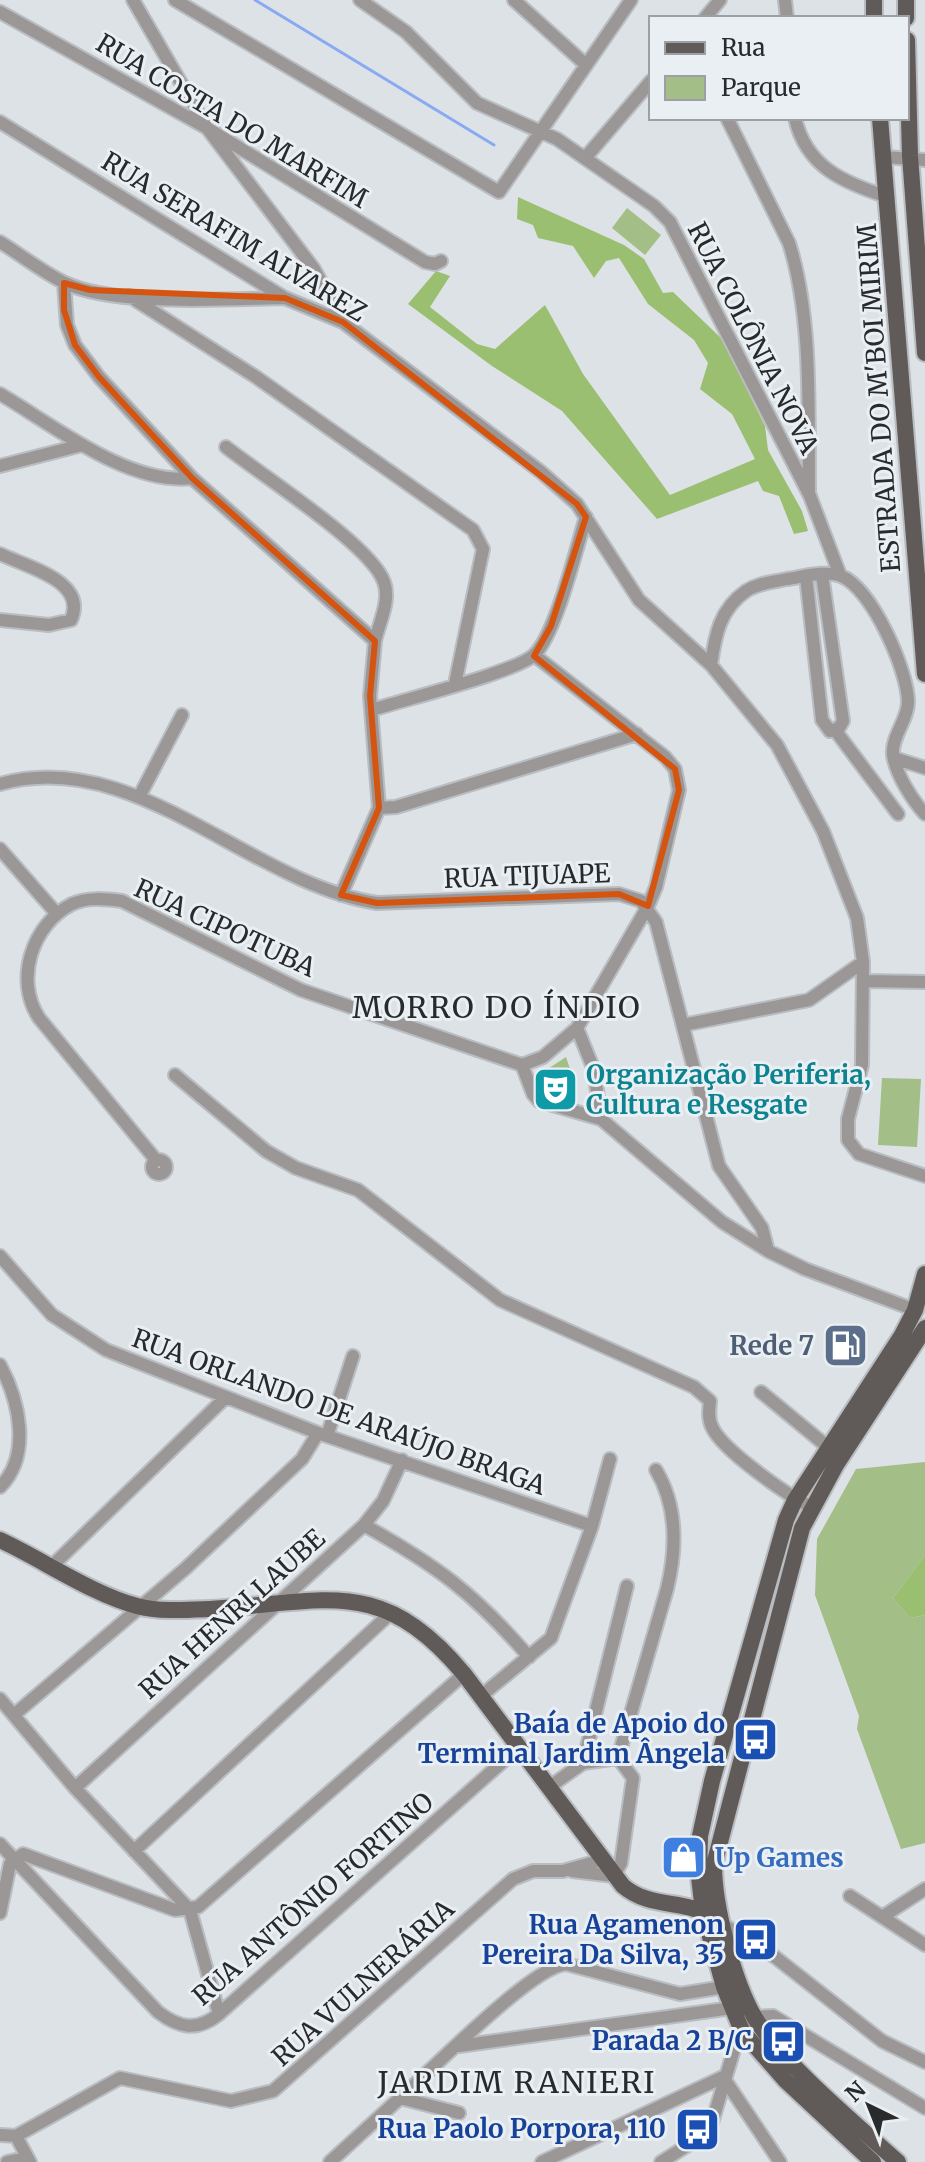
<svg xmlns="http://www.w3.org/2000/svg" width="925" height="2162" font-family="Merriweather,serif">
	<rect width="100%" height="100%" fill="#dde2e6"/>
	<path fill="#a3be86" d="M627 208 661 235 645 255 612 228Z
		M566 1057 577 1090 576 1095 548 1090 540 1074Z
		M882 1078 921 1079 917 1147 878 1145Z
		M925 1462V1555L893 1598 910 1618 925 1615V1843L901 1849 857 1729 859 1716 815 1595 817 1539 856 1469Z"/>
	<path fill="#9bbf71" d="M518 197 624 245 644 259 663 293 673 292 722 339 765 426 768 450 802 511 808 531 794 534 779 496 763 491 758 481 657 519 562 411 492 366 408 304 436 271 450 276 430 307 477 344 495 349 545 305 583 374 670 495 755 459 732 414 700 389 708 363 694 340 648 304 619 258 606 261 594 278 573 246 538 238 533 225 517 219Z
		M925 1555V1615L910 1618 893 1598Z"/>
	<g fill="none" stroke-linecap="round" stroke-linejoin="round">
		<path stroke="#89aaf2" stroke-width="3" d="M255 0 494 145"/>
		<defs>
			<path id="minor" d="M133 0 207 128 314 269 343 322
				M175 0 499 192 631 0
				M360 0 406 32 477 103 557 139 654 206 670 222 810 496 840 575
				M514 0 585 64
				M785 0 787 18
				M0 12 207 128 425 262 435 264 441 261
				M705 18 720 0
				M727 118 789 243C813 319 808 414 809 493
				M795 118C806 167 844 183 888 197
				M0 122 285 298 343 322 541 472 577 504 639 600 711 665 777 745 823 831 857 918 863 962 862 1065 848 1119V1140L859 1154 925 1176
				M586 157 651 81
				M884 157 925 160
				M0 242C21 255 41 271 63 282 113 307 227 299 285 298
				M64 283 67 325 75 345 99 377 192 478 375 641 370 696 379 808 341 895
				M129 296 256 377 473 530 483 549 455 684
				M0 394C53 425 129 486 192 478
				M226 447C261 475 371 545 384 582 391 600 379 623 375 641
				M0 466 82 445
				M0 554C27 567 88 581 71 620L49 625 0 620
				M806 576 822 720 830 731 839 728 843 721 822 575
				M711 665C715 635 720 609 746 591 758 583 773 582 787 579 802 577 826 570 841 576 872 588 908 671 908 702 908 720 891 737 893 755 896 774 912 800 925 814
				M372 710C402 700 516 672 534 655 556 634 576 549 586 517
				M835 730 898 814
				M894 758 925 768
				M0 784C135 746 248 883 377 903L619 894 641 901 656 922 719 1166 762 1228 768 1251 805 1269 915 1310
				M139 797 182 715
				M379 808 396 807 637 734
				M0 849 57 914
				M864 981 925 982
				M683 1025 809 1000 863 962
				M577 1028 594 1070 601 1119 722 1222 768 1251
				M522 1065 533 1094 539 1101 601 1119
				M175 1075 266 1151 296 1168 358 1190 500 1300 694 1387 710 1401C709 1410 708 1419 712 1427 722 1450 787 1495 811 1507
				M152 1167a7 7 0 1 1 14 0a7 7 0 1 1-14 0Z
				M156 1160 39 1018C14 980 32 924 72 904 87 897 105 899 122 901L301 990 522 1065 543 1057 577 1028 648 906 656 887 679 790 675 769 665 757 534 655
				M0 1256 52 1315 106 1350 318 1433 592 1526
				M0 1365C19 1400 32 1455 0 1487
				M761 1392 829 1448
				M327 1436 353 1356
				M364 1525C437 1566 474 1593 529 1657
				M53 1565 225 1398
				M481 1696 551 1638 592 1526 610 1459
				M0 1699 75 1788 190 1910 219 2014
				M15 1714 186 1568 302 1459 318 1433
				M583 1763 618 1758 667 1589C677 1548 678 1507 656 1470
				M75 1788 364 1525 383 1501 402 1460
				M548 1788 583 1763 627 1586
				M0 1844 158 2012C179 2028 197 2032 219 2014L518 1748
				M134 1851 392 1612
				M572 1871 614 1876 621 1863 633 1778 618 1758
				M850 1896 925 1945
				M0 1913 10 1864 23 1854 175 1910 198 1907 464 1674
				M882 1917 925 1889
				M724 1925 775 1957 882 2041 925 2062
				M459 2046 732 2008
				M723 2077 780 2162
				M400 2098C432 2070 531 1967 566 1964L680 1994 724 1987
				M0 2135 16 2136 120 2078 231 2101 273 2091 513 1879 533 1871H563L602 1860
				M16 2136 30 2162
				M7 2162 25 2158
				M330 2162 400 2098 459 2113
				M542 2162 723 2077
				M661 2162 704 2135 711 2126 736 2043 754 2017 773 2016 925 2108"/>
			<path id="major" d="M874 0V18
				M906 0V18
				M907 40 910 156 925 353
				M880 118 925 674
				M0 1540C43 1560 92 1594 137 1606 159 1612 187 1610 210 1609 324 1603 380 1573 464 1674L623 1886C650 1909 683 1899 711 1916
				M873 2162 786 2081 742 2031 724 1987 703 1911 699 1877 700 1836 712 1781 786 1520 795 1500 902 1335 915 1310 925 1274
				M898 2162C857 2125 783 2064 755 2018 734 1982 714 1907 714 1865L802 1528 836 1465 925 1328"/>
		</defs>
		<use href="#minor" stroke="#b9bdc1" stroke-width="16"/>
		<use href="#major" stroke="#b9bdc1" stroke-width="20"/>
		<use href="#minor" stroke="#9a9796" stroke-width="12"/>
		<use href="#major" stroke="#605b59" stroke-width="16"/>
	</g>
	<path fill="none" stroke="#d5540f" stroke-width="6" stroke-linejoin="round" d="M64 283 90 290 285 298 343 322 577 504 586 517 551 626 534 656 675 769 679 790 648 906 619 894 377 903 341 895 379 808 370 696 375 641 192 478 99 377 75 345 64 310Z"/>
	<defs>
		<symbol id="theatre-square" viewBox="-11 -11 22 22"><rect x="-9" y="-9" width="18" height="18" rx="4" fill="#0f9aa8" stroke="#eaeff4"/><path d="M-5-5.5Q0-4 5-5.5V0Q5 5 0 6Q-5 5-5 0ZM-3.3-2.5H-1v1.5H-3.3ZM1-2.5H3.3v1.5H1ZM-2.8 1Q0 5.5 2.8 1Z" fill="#fff"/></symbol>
		<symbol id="fuel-square" viewBox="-11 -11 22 22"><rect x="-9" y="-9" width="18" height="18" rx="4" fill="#5c6f8a" stroke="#eaeff4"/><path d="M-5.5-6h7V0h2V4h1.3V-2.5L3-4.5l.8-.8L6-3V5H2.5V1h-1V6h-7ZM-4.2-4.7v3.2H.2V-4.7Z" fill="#fff"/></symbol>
		<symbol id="bus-square" viewBox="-11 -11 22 22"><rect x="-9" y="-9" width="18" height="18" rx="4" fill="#1a4fb4" stroke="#eaeff4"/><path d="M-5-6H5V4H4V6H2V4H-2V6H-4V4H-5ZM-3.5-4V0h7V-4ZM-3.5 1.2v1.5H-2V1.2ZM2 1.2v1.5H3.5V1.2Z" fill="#fff"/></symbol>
		<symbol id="shop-square" viewBox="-11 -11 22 22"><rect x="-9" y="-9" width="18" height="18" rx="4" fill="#3f7fe0" stroke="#eaeff4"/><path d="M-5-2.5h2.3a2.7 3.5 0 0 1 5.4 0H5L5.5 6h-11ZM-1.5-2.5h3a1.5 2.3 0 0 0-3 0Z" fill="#fff"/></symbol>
	</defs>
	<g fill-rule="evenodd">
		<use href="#theatre-square" x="530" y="1064" width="51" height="51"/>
		<use href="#fuel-square" x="820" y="1320" width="51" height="51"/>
		<use href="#bus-square" x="730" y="1714" width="51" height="51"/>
		<use href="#shop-square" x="658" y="1832" width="51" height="51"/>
		<use href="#bus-square" x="730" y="1914" width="51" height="51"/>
		<use href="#bus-square" x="758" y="2016" width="51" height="51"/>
		<use href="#bus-square" x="672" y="2104" width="51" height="51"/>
	</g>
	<g text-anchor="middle" stroke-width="6" stroke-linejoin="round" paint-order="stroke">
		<g font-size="26" fill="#282a2b" stroke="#eaeff4">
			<text transform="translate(232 121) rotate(31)" y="9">RUA COSTA DO MARFIM</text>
			<text transform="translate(234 237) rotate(31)" y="9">RUA SERAFIM ALVAREZ</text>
			<text transform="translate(753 338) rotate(63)" y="9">RUA COLÔNIA NOVA</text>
			<text transform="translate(879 398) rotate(-94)" y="9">ESTRADA DO M'BOI MIRIM</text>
			<text transform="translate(527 876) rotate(-2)" y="9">RUA TIJUAPE</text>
			<text transform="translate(225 928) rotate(25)" y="9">RUA CIPOTUBA</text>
			<text transform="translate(339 1412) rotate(20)" y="9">RUA ORLANDO DE ARAÚJO BRAGA</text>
			<text transform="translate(232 1614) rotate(-42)" y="9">RUA HENRI LAUBE</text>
			<text transform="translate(313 1899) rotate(-41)" y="9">RUA ANTÔNIO FORTINO</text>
			<text transform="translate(363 1983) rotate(-42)" y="9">RUA VULNERÁRIA</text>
		</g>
		<g font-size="26" font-weight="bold" fill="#0d838f" stroke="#eaeff4" text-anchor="start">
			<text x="586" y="1084">Organização Periferia,<tspan x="586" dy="30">Cultura e Resgate</tspan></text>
		</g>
		<g font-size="26" font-weight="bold" fill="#4e5e75" stroke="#eaeff4" text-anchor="end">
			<text x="814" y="1355">Rede 7</text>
		</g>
		<g font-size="26" font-weight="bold" fill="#164399" stroke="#eaeff4" text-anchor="end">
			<text x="725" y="1733">Baía de Apoio do<tspan x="725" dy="30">Terminal Jardim Ângela</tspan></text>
			<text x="724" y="1934">Rua Agamenon<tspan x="724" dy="30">Pereira Da Silva, 35</tspan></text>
			<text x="752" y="2050">Parada 2 B/C</text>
			<text x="666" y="2138">Rua Paolo Porpora, 110</text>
		</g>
		<g font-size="26" font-weight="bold" fill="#366cbe" stroke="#eaeff4" text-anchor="start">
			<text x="715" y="1867">Up Games</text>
		</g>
		<g font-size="30" letter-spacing="2" fill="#282a2b" stroke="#eaeff4">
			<text x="497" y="1018">MORRO DO ÍNDIO</text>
			<text x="517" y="2093">JARDIM RANIERI</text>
		</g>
	</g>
	<rect x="649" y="16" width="260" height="104" fill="#eaeff4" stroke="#9ca0a4" stroke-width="2"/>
	<rect x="665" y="42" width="40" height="12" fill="#605b59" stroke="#9ca0a4" stroke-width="2"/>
	<text x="721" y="56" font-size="24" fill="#282a2b">Rua</text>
	<rect x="665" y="76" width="40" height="24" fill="#a3be86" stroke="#9ca0a4" stroke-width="2"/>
	<text x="721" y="96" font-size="24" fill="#282a2b">Parque</text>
	<g transform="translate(869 2106) rotate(317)" stroke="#eaeff4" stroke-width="6" paint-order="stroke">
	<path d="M0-6L14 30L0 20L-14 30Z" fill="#282a2b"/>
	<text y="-12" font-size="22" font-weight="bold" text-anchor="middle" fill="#282a2b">N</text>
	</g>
</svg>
